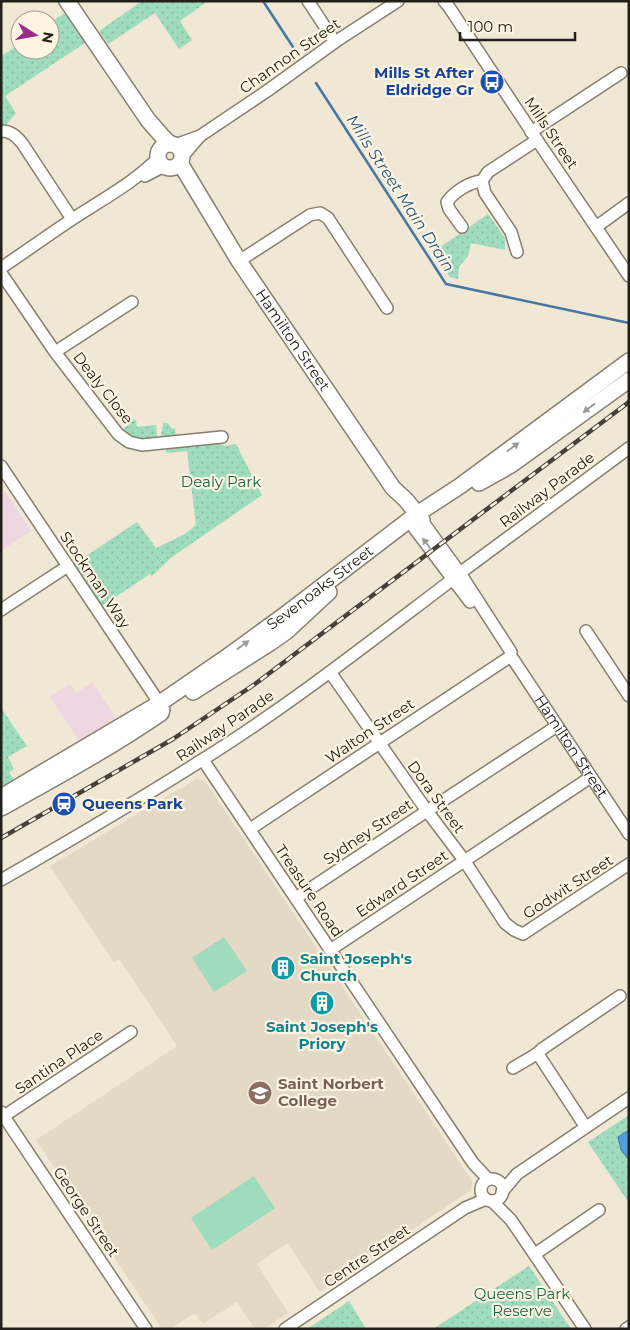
<svg xmlns="http://www.w3.org/2000/svg" width="630" height="1330" font-family="Montserrat,sans-serif">
	<defs>
		<pattern id="grass-dots" width="8" height="8" patternUnits="userSpaceOnUse" patternTransform="scale(1.25)"><rect width="8" height="8" fill="#9fdbbd"/><path d="M2 2h.1M6 6h.1" fill="none" stroke="#89bca2" stroke-width="1.8" stroke-linecap="round"/></pattern>
	</defs>
	<rect width="100%" height="100%" fill="#f0e7d5"/>
	<path fill="#efd7e1" d="M1 485 31 531 1 551Z
		M92 682 116 718 79 741 50 697 70 684 76 693Z"/>
	<path fill="#e3d9c4" d="M196 779 205 781 472 1181 471 1190 319 1292 288 1243 257 1264 288 1313 264 1329H255L237 1302 203 1324 196 1315 193 1314 170 1329H162L36 1140 177 1046 119 959 114 962 50 866Z"/>
	<path fill="url(#grass-dots)" d="M142 1H208L180 21 192 40 179 49 155 13 108 44 99 31Z
		M68 11 88 41 5 96 16 113 6 125 1 124V56L20 44V50H50V23Z
		M488 214 505 238V250L471 243 468 256 459 267 458 279 450 277 433 252Z
		M134 419 136 421 137 427 156 425 157 437 156 438C142 439 133 439 123 429Z
		M163 423H168L172 429 175 428 176 436 163 437 161 436Z
		M212 441 225 446 236 444 262 495 172 557 152 576 150 574 102 606 73 563 80 560 137 522 156 548 185 534 196 525 187 451 166 453V446Z
		M1 708 27 746 8 757 14 769 9 772 14 780 1 787Z
		M629 1115V1203L588 1142Z
		M529 1266 571 1329H433Z
		M349 1301 366 1329H307Z"/>
	<path fill="#9fdbbd" d="M224 937 247 971 214 992 192 958Z
		M254 1176 275 1208 212 1250 191 1218Z"/>
	<path fill="#539cdc" stroke="#4577a2" d="M629 1130V1160L621 1150 618 1137Z"/>
	<g fill="none" stroke-linecap="round" stroke-linejoin="round">
		<path stroke="#4577a2" stroke-width="2.5" d="M263 1 293 47
			M316 83 446 284 629 323"/>
		<defs>
			<g id="minor">
				<path d="M308 1 335 42"/>
				<path d="M444 1 449 7 537 140 629 276"/>
				<path d="M1 131C11 131 16 136 22 143L72 219"/>
				<path d="M531 132 621 73"/>
				<path d="M175 145 200 136"/>
				<path d="M182 157 200 136 267 91 335 42 398 1"/>
				<path d="M145 176 164 166"/>
				<path d="M462 227 449 209 447 202C454 192 469 182 482 181"/>
				<path d="M596 227 629 203"/>
				<path d="M517 252 511 232 485 193 482 181 488 172 537 140"/>
				<path d="M239 261 310 215 320 213 328 218 387 308"/>
				<path d="M1 268C26 251 50 234 74 218 103 199 135 182 159 157"/>
				<path d="M1 273 55 352 118 434 129 442 142 445 222 437"/>
				<path d="M55 352 132 302"/>
				<path d="M1 466 164 710"/>
				<path d="M423 522 460 573 511 652"/>
				<path d="M414 528 470 602"/>
				<path d="M460 573 629 448"/>
				<path d="M1 610 68 566"/>
				<path d="M586 631 629 696"/>
				<path id="s1" d="M513 659 629 834"/>
				<path d="M330 672 427 811 464 860 505 923 514 930 523 934 629 864"/>
				<path d="M203 760 473 1163 488 1179"/>
				<path d="M250 829 508 658"/>
				<path d="M1 880C69 841 136 802 202 760 290 705 371 641 453 579"/>
				<path d="M296 898 427 811 557 726"/>
				<path d="M330 950 591 777"/>
				<path d="M538 1054 585 1126"/>
				<path d="M513 1068C522 1062 536 1056 542 1049L620 996"/>
				<path d="M1 1112 146 1329"/>
				<path d="M4 1116 131 1032"/>
				<circle cx="492" cy="1190" r="11"/>
				<path d="M502 1192 517 1174 629 1098"/>
				<path d="M492 1201 511 1220 585 1329"/>
				<path d="M535 1254 599 1210"/>
				<path d="M285 1329 465 1208 486 1199"/>
				<path d="M626 1329 629 1327"/>
			</g>
			<g id="major">
				<path d="M67 1 148 120 162 136 170 144"/>
				<circle cx="170" cy="156" r="12"/>
				<path id="s2" d="M180 163 239 261 393 488 406 500 422 520"/>
				<path d="M479 483 511 465 629 380"/>
				<path d="M193 692 270 643 287 631 329 592"/>
				<path id="s3" d="M1 797 160 703 224 659 286 614 417 514 460 486 629 361"/>
				<path d="M1 808C55 778 110 748 161 713"/>
			</g>
		</defs>
		<use href="#minor" stroke="#877f6f" stroke-width="14"/>
		<use href="#major" stroke="#877f6f" stroke-width="18"/>
		<use href="#minor" stroke="#fff" stroke-width="11"/>
		<use href="#major" stroke="#fff" stroke-width="15"/>
		<defs>
			<path id="rail" d="M1 838 173 739 255 684 629 402"/>
		</defs>
		<use href="#rail" stroke="#454138" stroke-width="4.5"/>
		<use href="#rail" stroke="#fdf5e2" stroke-width="2.5" stroke-dasharray="8" stroke-linecap="butt"/>
	</g>
	<defs><path id="oneway-solid" d="M-6-.8H1V-3.2L6.5 0L1 3.2V.8H-6Z" transform="scale(1.25)"/></defs>
	<g fill="#9c9b98">
		<use href="#oneway-solid" transform="translate(589 408) rotate(143)"/>
		<use href="#oneway-solid" transform="translate(513 447) rotate(-36)"/>
		<use href="#oneway-solid" transform="translate(427 544) rotate(-127)"/>
		<use href="#oneway-solid" transform="translate(243 645) rotate(-36)"/>
	</g>
	<defs>
		<symbol id="bus-disc" viewBox="-11 -11 22 22"><circle r="9.5" fill="#1a4fb4" stroke="#fdf5e2"/><path d="M-5-6H5V4H4V6H2V4H-2V6H-4V4H-5ZM-3.5-4V0h7V-4ZM-3.5 1.2v1.5H-2V1.2ZM2 1.2v1.5H3.5V1.2Z" fill="#fff"/></symbol>
		<symbol id="station-disc" viewBox="-11 -11 22 22"><circle r="9.5" fill="#1a4fb4" stroke="#fdf5e2"/><path d="M-3-6H3Q5-6 5-4V2Q5 4 3 4L4.5 6H3L1.5 4h-3L-3 6H-4.5L-3 4Q-5 4-5 2V-4Q-5-6-3-6ZM-3.5-4v3h7v-3ZM-3.5 1v1.5H-2V1ZM2 1v1.5H3.5V1Z" fill="#fff"/></symbol>
		<symbol id="building-disc" viewBox="-11 -11 22 22"><circle r="9.5" fill="#0f9aa8" stroke="#fdf5e2"/><path d="M-4-6H4V6H1V3H-1V6H-4ZM-2.5-4.3h1.7v1.8h-1.7ZM.8-4.3h1.7v1.8H.8ZM-2.5-1h1.7V.8h-1.7ZM.8-1h1.7V.8H.8Z" fill="#fff"/></symbol>
		<symbol id="university-disc" viewBox="-11 -11 22 22"><circle r="9.5" fill="#8d6e63" stroke="#fdf5e2"/><path d="M0-5L7-2L0 1L-7-2ZM-4 1L0 2.5L4 1V4Q0 6-4 4Z" fill="#fff"/></symbol>
	</defs>
	<g fill-rule="evenodd">
		<use href="#bus-disc" x="478" y="68" width="28" height="28"/>
		<use href="#station-disc" x="50" y="790" width="28" height="28"/>
		<use href="#building-disc" x="269" y="954" width="28" height="28"/>
		<use href="#building-disc" x="308" y="989" width="28" height="28"/>
		<use href="#university-disc" x="246" y="1079" width="28" height="28"/>
	</g>
	<g text-anchor="middle" stroke-width="4.5" stroke-linejoin="round" paint-order="stroke">
		<g font-size="15" fill="#232019" stroke="#fdf5e2">
			<text transform="translate(290 56) rotate(-35)" y="5">Channon Street</text>
			<text transform="translate(551 133) rotate(56)" y="5">Mills Street</text>
			<text dy="5" stroke="none"><textPath href="#s2" startOffset="210">Hamilton Street</textPath></text>
			<text transform="translate(103 388) rotate(52)" y="5">Dealy Close</text>
			<text transform="translate(547 490) rotate(-37)" y="5">Railway Parade</text>
			<text transform="translate(95 580) rotate(56)" y="5">Stockman Way</text>
			<text dy="5" stroke="none"><textPath href="#s3" startOffset="382">Sevenoaks Street</textPath></text>
			<text transform="translate(225 726) rotate(-34)" y="5">Railway Parade</text>
			<text transform="translate(370 731) rotate(-34)" y="5">Walton Street</text>
			<text dy="5" stroke="none"><textPath href="#s1" startOffset="105">Hamilton Street</textPath></text>
			<text transform="translate(436 797) rotate(54)" y="5">Dora Street</text>
			<text transform="translate(368 832) rotate(-34)" y="5">Sydney Street</text>
			<text transform="translate(402 884) rotate(-34)" y="5">Edward Street</text>
			<text transform="translate(568 887) rotate(-33)" y="5">Godwit Street</text>
			<text transform="translate(309 891) rotate(56)" y="5">Treasure Road</text>
			<text transform="translate(59 1062) rotate(-34)" y="5">Santina Place</text>
			<text transform="translate(86 1212) rotate(56)" y="5">George Street</text>
			<text transform="translate(367 1256) rotate(-34)" y="5">Centre Street</text>
		</g>
		<g font-size="15" font-weight="bold" fill="#164399" stroke="#fdf5e2" text-anchor="end">
			<text x="474" y="78">Mills St After<tspan x="474" dy="17">Eldridge Gr</tspan></text>
			<text x="82" y="809" text-anchor="start">Queens Park</text>
		</g>
		<g font-size="15" fill="#176647" stroke="#fdf5e2">
			<text x="221" y="487">Dealy Park</text>
			<text x="522" y="1299">Queens Park<tspan x="522" dy="17">Reserve</tspan></text>
		</g>
		<g font-size="15" font-weight="bold" fill="#0d838f" stroke="#fdf5e2" text-anchor="start">
			<text x="300" y="964">Saint Joseph's<tspan x="300" dy="17">Church</tspan></text>
			<text x="322" y="1032" text-anchor="middle">Saint Joseph's<tspan x="322" dy="17">Priory</tspan></text>
		</g>
		<g font-size="15" font-weight="bold" fill="#785e54" stroke="#fdf5e2" text-anchor="start">
			<text x="278" y="1089">Saint Norbert<tspan x="278" dy="17">College</tspan></text>
		</g>
		<g font-size="16" font-style="italic" fill="#215580" stroke="#fdf5e2">
			<text transform="translate(401 193) rotate(57)" y="6">Mills Street Main Drain</text>
		</g>
	</g>
	<rect width="630" height="1330" fill="none" stroke="#232019" stroke-width="5"/>
	<g transform="translate(35 35) rotate(101)"><circle r="24" fill="#fdf5e2" stroke="#a6a092"/>
	<path d="M0-4L9 19L0 12L-9 19Z" fill="#992b8a"/>
	<text y="-8" font-size="14" font-weight="bold" text-anchor="middle" fill="#232019">N</text>
	</g>
	<path d="M460 32v8h115v-8" fill="none" stroke="#232019" stroke-width="2.5"/>
	<text x="468" y="32" font-size="15" fill="#232019" stroke="#fdf5e2" stroke-width="4" paint-order="stroke">100 m</text>
</svg>
